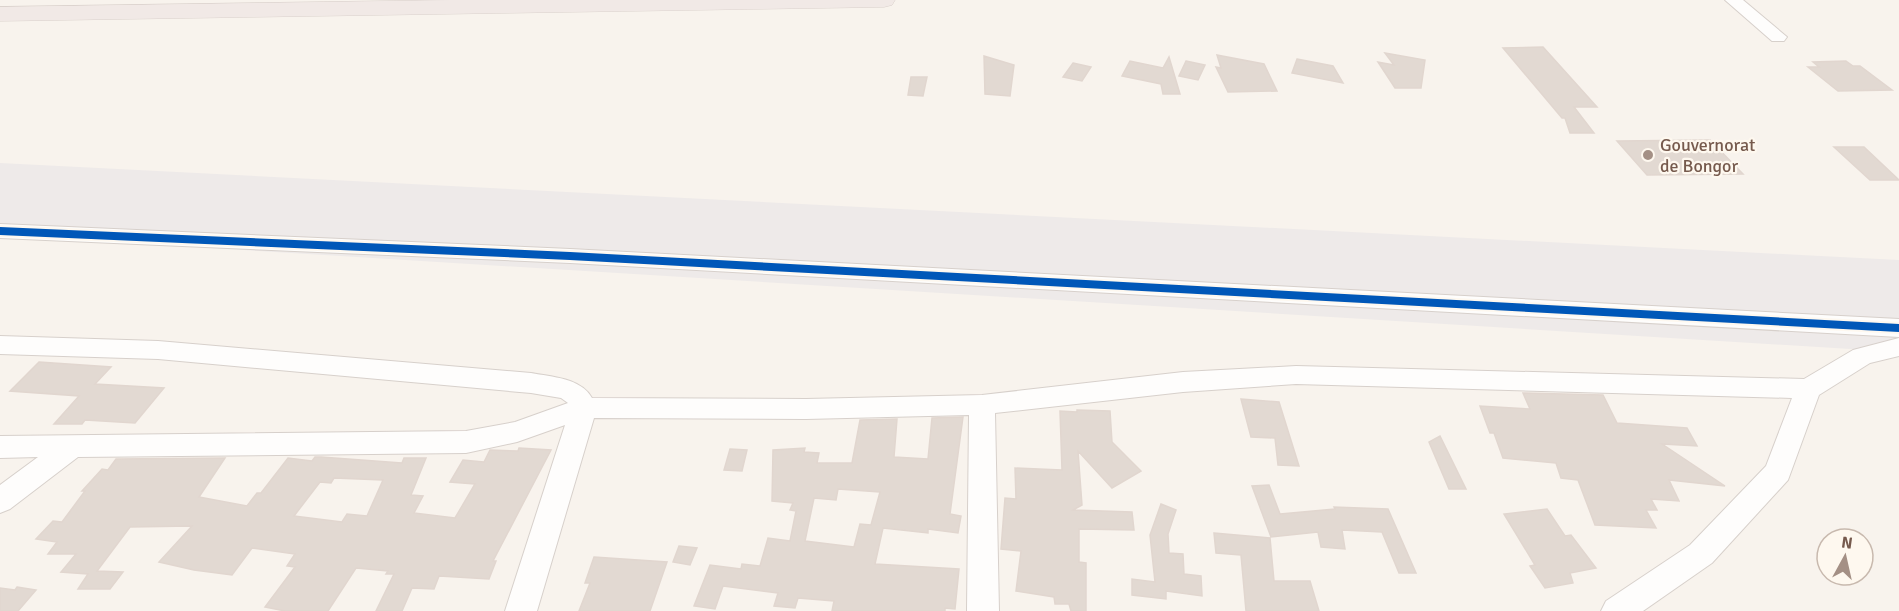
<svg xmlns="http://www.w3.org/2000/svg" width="1899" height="611" font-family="Signika,sans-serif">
	<rect width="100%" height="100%" fill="#f8f3ed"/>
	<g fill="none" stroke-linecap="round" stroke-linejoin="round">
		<path fill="#eeeae9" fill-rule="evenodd" d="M0 163 1899 260V352L0 235Z"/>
	</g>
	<path fill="#e2d9d2" stroke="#e1d6cf" stroke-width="1.5" fill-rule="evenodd" d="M1543 47 1597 107H1574L1594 133H1570L1565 118H1562L1503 48Z
		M1385 53 1425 60 1421 88H1395L1378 62 1394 65Z
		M1217 55 1264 64 1277 91 1228 92 1216 67 1221 68Z
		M984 56 1014 65 1010 96 985 94Z
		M1169 57 1180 94H1163L1161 84 1122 76 1130 61 1163 68Z
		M1297 59 1333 66 1343 83 1292 73Z
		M1186 61 1205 65 1198 80 1179 76Z
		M1846 61 1853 66H1860L1892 90 1838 91 1808 67H1819L1813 62Z
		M1073 63 1091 67 1082 81 1063 77Z
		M911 77H927L923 96 908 95Z
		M1710 140 1743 174 1647 175 1617 141Z
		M1834 147H1864L1899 180H1870Z
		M39 362 111 367 95 384 164 388 135 423 85 420 82 424H54L79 396 10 391Z
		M1523 393 1603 395 1617 423 1687 428 1697 446 1662 444 1725 486 1669 480 1679 501 1651 499 1657 510H1646L1656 528 1595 525 1578 480 1561 478 1556 463 1503 458 1494 433H1490L1480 406 1530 409Z
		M1241 399 1279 402 1299 466 1278 465 1275 438 1251 437Z
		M1077 410 1110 411 1112 442 1141 471 1112 488 1078 451 1082 505 1073 510 1132 512 1134 530 1079 529V562L1086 563V611H1071L1069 604H1055L1054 597 1016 591 1021 551 1001 549 1005 498 1016 499 1015 468 1062 470 1060 411 1077 412Z
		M963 417 950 514 961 516 958 533 928 529V533L883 528 875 564 959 569 955 609 945 608V611H832L834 601 798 598 795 608 774 606 778 593 723 586 715 609 694 606 710 565 741 569 742 564 760 566 768 538 790 541 796 511 790 510 793 503 772 501 773 450 805 448 804 452 819 453 817 463H852L860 420 897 419 894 457 928 459 932 418ZM838 489 880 492 871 525 860 524 854 547 805 541 814 498 836 500Z
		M1440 436 1466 489H1449L1429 442Z
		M519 448 551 450 493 561H496L489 579 439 576 434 589 412 588 402 611H376L394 574H386L388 571 356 568 328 611H285L265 607 295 567 287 566 295 554 252 548 232 575 194 570 159 562 192 526 130 527 97 571 123 572 110 589H78L88 574 61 572 76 554H48L57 542 36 539 53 521 62 522 85 491H82L102 469 108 470 116 459 225 458 199 497 247 506 257 493H261L288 458 312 461 315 457H321L402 463 404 458H426L411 495 423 496 414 513 455 518 475 484 450 482 463 460 484 462 490 450 518 451ZM334 478 383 480 367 516 347 514 342 522 294 516 320 482 331 483Z
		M730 449 747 450 742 471 724 470Z
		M1269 485 1280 514 1335 509 1334 507 1388 509 1416 573H1399L1382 532 1342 530 1345 549 1321 547 1318 532 1271 537 1252 486Z
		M1161 504 1176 510 1168 534 1169 553 1183 554 1184 574 1201 576 1202 596 1166 591V599L1132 595V579L1155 582 1150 535Z
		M1547 509 1565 536 1571 535 1596 568 1570 573 1573 583 1545 588 1530 566 1535 565 1504 514Z
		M1214 533 1270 538 1274 581H1310L1319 611H1246L1241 555 1216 553Z
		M679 546 697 548 690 565 673 562Z
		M594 557 667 562 650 611H579L590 583H585Z
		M17 587 36 590 18 611H0V588L15 590Z"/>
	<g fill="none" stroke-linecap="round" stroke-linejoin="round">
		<defs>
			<path id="minor" d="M1725 0H1743L1787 37 1784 41H1772Z
				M0 224 570 249 1899 319V337L570 263 0 238Z
				M0 336 158 341 531 373C552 377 581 378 592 398L806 399 982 395 1183 372 1296 366 1804 379 1853 350 1899 338V356L1870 363 1819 395 1788 480 1712 563 1643 611H1601L1606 601 1690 545 1766 466 1792 398 1296 384 1183 392 995 413 999 611H967L969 415 806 419 594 418 537 611H505L565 425 517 442 466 453 78 457 10 509 0 513V485L38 457 0 458V436L466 431 515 422 568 403 561 398 531 393 158 359 0 354Z"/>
			<path id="highway" d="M451 0H895L892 5 884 7 0 21V7Z"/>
		</defs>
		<use href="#minor" stroke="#d7d0cb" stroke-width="2"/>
		<use href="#highway" stroke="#d9d0cb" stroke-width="1"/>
		<use href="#minor" fill="#fefdfc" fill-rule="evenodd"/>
		<use href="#highway" fill="#f1e9e6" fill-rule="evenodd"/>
		<defs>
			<path id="cycleway" d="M0 231 570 256 1899 328"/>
		</defs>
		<use href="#cycleway" stroke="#fef8ef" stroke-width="12"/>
		<use href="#cycleway" stroke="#0057b8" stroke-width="8"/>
	</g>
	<circle fill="#a49085" stroke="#fef8ef" stroke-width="2" cx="1648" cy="155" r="6"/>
	<g text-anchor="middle" stroke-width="4.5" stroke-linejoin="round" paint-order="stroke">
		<g font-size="18" fill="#765a4d" stroke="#fef8ef" text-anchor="start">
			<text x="1660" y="151">Gouvernorat<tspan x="1660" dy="21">de Bongor</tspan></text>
		</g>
	</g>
	<g transform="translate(1845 557) rotate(8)"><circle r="28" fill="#fef8ef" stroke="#c8b9ae" stroke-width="1.5"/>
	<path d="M0-4.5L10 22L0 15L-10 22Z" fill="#a49085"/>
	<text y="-9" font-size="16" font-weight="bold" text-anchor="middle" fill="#765a4d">N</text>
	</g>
</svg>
